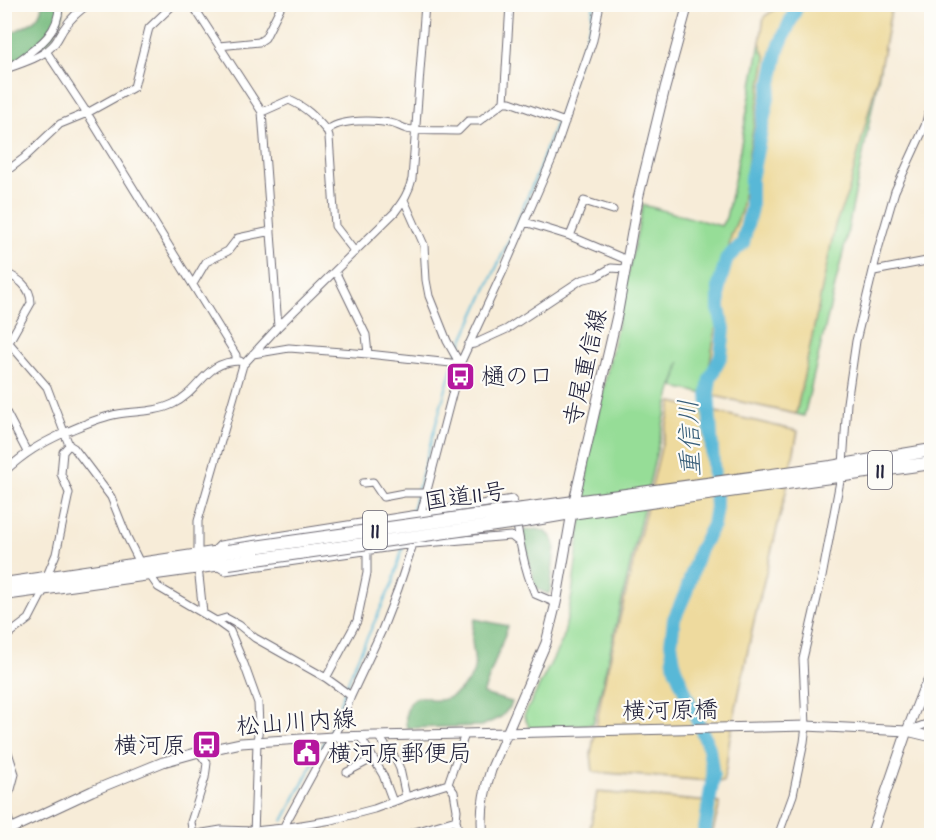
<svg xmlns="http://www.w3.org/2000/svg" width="936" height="840" font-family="Dekko,'Klee One',sans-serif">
	<rect width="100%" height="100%" fill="#fdfcf7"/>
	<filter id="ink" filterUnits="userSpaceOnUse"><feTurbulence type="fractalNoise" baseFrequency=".0167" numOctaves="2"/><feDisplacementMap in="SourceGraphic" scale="12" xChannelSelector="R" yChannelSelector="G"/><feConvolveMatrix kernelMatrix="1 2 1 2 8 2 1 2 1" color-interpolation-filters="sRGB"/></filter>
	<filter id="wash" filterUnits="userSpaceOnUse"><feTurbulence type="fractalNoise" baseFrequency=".008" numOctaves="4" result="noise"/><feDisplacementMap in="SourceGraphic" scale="24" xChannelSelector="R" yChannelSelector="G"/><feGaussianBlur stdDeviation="1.35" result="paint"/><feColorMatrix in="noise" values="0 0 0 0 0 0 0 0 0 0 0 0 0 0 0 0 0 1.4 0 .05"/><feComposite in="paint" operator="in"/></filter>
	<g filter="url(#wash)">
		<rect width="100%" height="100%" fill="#f7ecd8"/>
		<path fill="#96dd97" stroke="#5c8069" stroke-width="1.5" d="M760 43 766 58 741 212 731 236 705 394 674 387 680 362 669 399 593 724 530 729 524 716 563 639 572 595 589 456 643 205 721 226 726 218 734 181Z
			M881 63 845 244 804 416 796 414 835 225 849 189Z"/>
		<path fill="#78bc80" stroke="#4d6f5e" stroke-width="1.5" d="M42 5H63C64 15 62 18 58 27 46 51 29 56 5 63V35L9 34C24 26 40 23 42 5Z
			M537 529C547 531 553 536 555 546L550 591 548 594 539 590 535 585 522 531Z
			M475 619 508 626 483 694 512 702 510 707 501 717 482 726 407 728C404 717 406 698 421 697 424 696 430 699 434 700 448 702 462 690 470 679 479 666 472 652 472 638 472 631 473 625 475 619Z"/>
		<path fill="#eeda9e" stroke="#887e6c" stroke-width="1.5" d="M776 5H892L881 63 849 189 835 225 796 414 705 394 731 236 741 212 749 152 766 58 760 43 764 17 775 9Z
			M672 402 798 431 786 492 754 621 730 737 726 768 723 782 593 772 591 754 603 688Z
			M597 792 720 803 712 835H589Z"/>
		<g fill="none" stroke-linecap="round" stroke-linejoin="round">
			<path stroke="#59b8d7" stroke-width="2" d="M457 353 515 227 539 169 552 132 560 115 591 22 594 4
				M411 514 437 420 453 364
				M329 733 354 666 393 582 403 546
				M283 821 325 740
				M280 829V836"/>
			<path stroke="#59b8d7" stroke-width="14" d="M704 836 713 777 709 748 675 668 671 643 674 619 686 592 699 551 713 525 716 507 708 393 710 379 721 355 724 329 719 309V286L727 258 743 243 751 208V179L778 49 798 4"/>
		</g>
	</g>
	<g filter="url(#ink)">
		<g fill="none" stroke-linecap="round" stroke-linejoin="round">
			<defs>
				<path id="street" d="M192 4 262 112 278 327
					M219 46 259 42 265 38 282 4
					M46 51 87 113 236 355V361
					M14 64C36 48 60 34 59 4
					M4 70C21 63 43 58 55 43 59 38 61 32 65 27 71 18 80 10 89 4
					M504 102H510L565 122
					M262 112 289 100C307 108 314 116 327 131
					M4 173 24 158 60 124 87 113 134 87 149 28 174 4
					M404 200 424 245 426 280 429 296 447 341 460 364
					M525 222 570 236 627 260
					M570 236 584 201 613 210
					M355 252 335 226 329 137 327 131C338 118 378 120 394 124 398 125 402 128 407 129 418 132 444 130 458 131L468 121H479L504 102 510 4
					M335 271 366 335 368 354
					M874 271 932 260
					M4 272C17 278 31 286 31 303L9 342
					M193 284 206 262 228 251 238 238 271 231
					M4 337 47 387 69 445 74 448 111 497 127 537 140 563
					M468 345 474 344 507 329 581 280 597 276 611 268 626 269
					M253 354 289 348 368 354 460 364
					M4 408 27 452
					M4 472C26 452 40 444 66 432 83 425 100 417 118 414 136 411 157 412 173 404 201 391 204 361 240 361
					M363 483 373 482 383 497 404 493H425
					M213 552 220 545 513 499C518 531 522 564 535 594L556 603
					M217 566 225 571 413 544 511 536 520 543
					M149 574 158 587 216 621 230 631 244 664 258 703 259 726 257 742 254 836
					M46 578 56 554 69 493 61 474 63 452 69 445
					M203 613 198 567V521L243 365 278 327 395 212C403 201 409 192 412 179L425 4
					M216 621 226 618 239 625 255 638 326 678 351 696
					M4 638 29 619 45 588
					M326 678 357 621 367 573V549
					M907 731 932 722
					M360 736 383 775 393 802
					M378 736 395 758 400 769 406 797
					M4 740 15 774 11 789 4 803
					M347 772 372 759
					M448 784 454 792 457 810 456 820 459 836
					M448 784 465 734
					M4 805 12 830
					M185 836 221 830 254 831 283 828 332 820 374 809 406 797 448 784
					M193 836 191 822 205 778 207 763 199 752
					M284 836 283 828 342 720 351 696 382 630 398 589 413 544 460 364 504 269 552 159 593 40 600 4
					M401 836 456 820
					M778 836 793 795 804 742 806 726 803 659 822 577 843 465 847 403 856 341 879 246 895 191 925 126 932 99"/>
				<path id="secondary" d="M4 832 92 791 163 762 199 752 241 743 333 737 806 726 907 731 932 737
					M483 836C480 813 484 791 491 770L546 643 556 603 574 501 618 311 638 199 665 88 688 4
					M871 836 907 731 923 690 932 675"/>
				<path id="highway" d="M523 509 831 467 932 450
					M524 521 571 513 932 463
					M4 584 227 551
					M4 594 229 563"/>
			</defs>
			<use href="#street" stroke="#6d6972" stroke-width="9"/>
			<use href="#secondary" stroke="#6d6972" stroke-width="11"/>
			<use href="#highway" stroke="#6d6972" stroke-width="14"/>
			<use href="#street" stroke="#fff" stroke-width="7"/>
			<use href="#secondary" stroke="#fff" stroke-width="9"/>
			<use href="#highway" stroke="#fff" stroke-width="12"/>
			<defs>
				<path id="highway-bridge" d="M227 551 523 509
					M229 563 524 521"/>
			</defs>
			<use href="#highway-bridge" stroke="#6d6972" stroke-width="14" stroke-linecap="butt"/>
			<use href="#highway-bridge" stroke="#fff" stroke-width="12"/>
		</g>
	</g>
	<defs>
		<symbol id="bus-square" viewBox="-11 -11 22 22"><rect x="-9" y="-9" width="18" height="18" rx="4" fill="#b5179e" stroke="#fdfcf7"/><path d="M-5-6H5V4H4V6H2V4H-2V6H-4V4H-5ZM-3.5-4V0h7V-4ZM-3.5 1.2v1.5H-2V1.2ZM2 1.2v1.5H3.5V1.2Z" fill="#fff"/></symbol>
		<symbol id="civic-square" viewBox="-11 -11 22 22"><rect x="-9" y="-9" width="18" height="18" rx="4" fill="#b5179e" stroke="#fdfcf7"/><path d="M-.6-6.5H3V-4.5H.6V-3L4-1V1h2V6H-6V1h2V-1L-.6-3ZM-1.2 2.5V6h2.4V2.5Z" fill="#fff"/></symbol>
	</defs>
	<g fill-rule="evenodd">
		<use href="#bus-square" x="444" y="360" width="33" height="33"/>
		<use href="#bus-square" x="190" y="728" width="33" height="33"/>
		<use href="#civic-square" x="290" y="736" width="33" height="33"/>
	</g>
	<g text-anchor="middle" stroke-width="4.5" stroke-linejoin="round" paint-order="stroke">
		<g fill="#fdfcf7" stroke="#646373" stroke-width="1.5">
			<rect x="868" y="451" width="24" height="38" rx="4.5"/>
			<rect x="363" y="511" width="24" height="38" rx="4.5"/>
		</g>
		<g font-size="22" font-weight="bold" fill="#22223b">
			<text x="880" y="478">11</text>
			<text x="375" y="538">11</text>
		</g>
		<g font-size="24" fill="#22223b" stroke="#fdfcf7">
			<text transform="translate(585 367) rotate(-77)" y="8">寺尾重信線</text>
			<text transform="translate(465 496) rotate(-8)" y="8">国道11号</text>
			<text transform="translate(670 710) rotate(-1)" y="8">横河原橋</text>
			<text transform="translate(296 722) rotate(-4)" y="8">松山川内線</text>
		</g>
		<g font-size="24" fill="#22223b" stroke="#fdfcf7" text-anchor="start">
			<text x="481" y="384">樋の口</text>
			<text x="186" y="753" text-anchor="end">横河原</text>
			<text x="328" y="761">横河原郵便局</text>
		</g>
		<g font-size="26" font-style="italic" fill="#385e79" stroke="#fdfcf7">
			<text transform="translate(689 438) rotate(-92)" y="9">重信川</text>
		</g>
	</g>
	<rect width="936" height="840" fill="none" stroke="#fdfcf7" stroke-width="24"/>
</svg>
